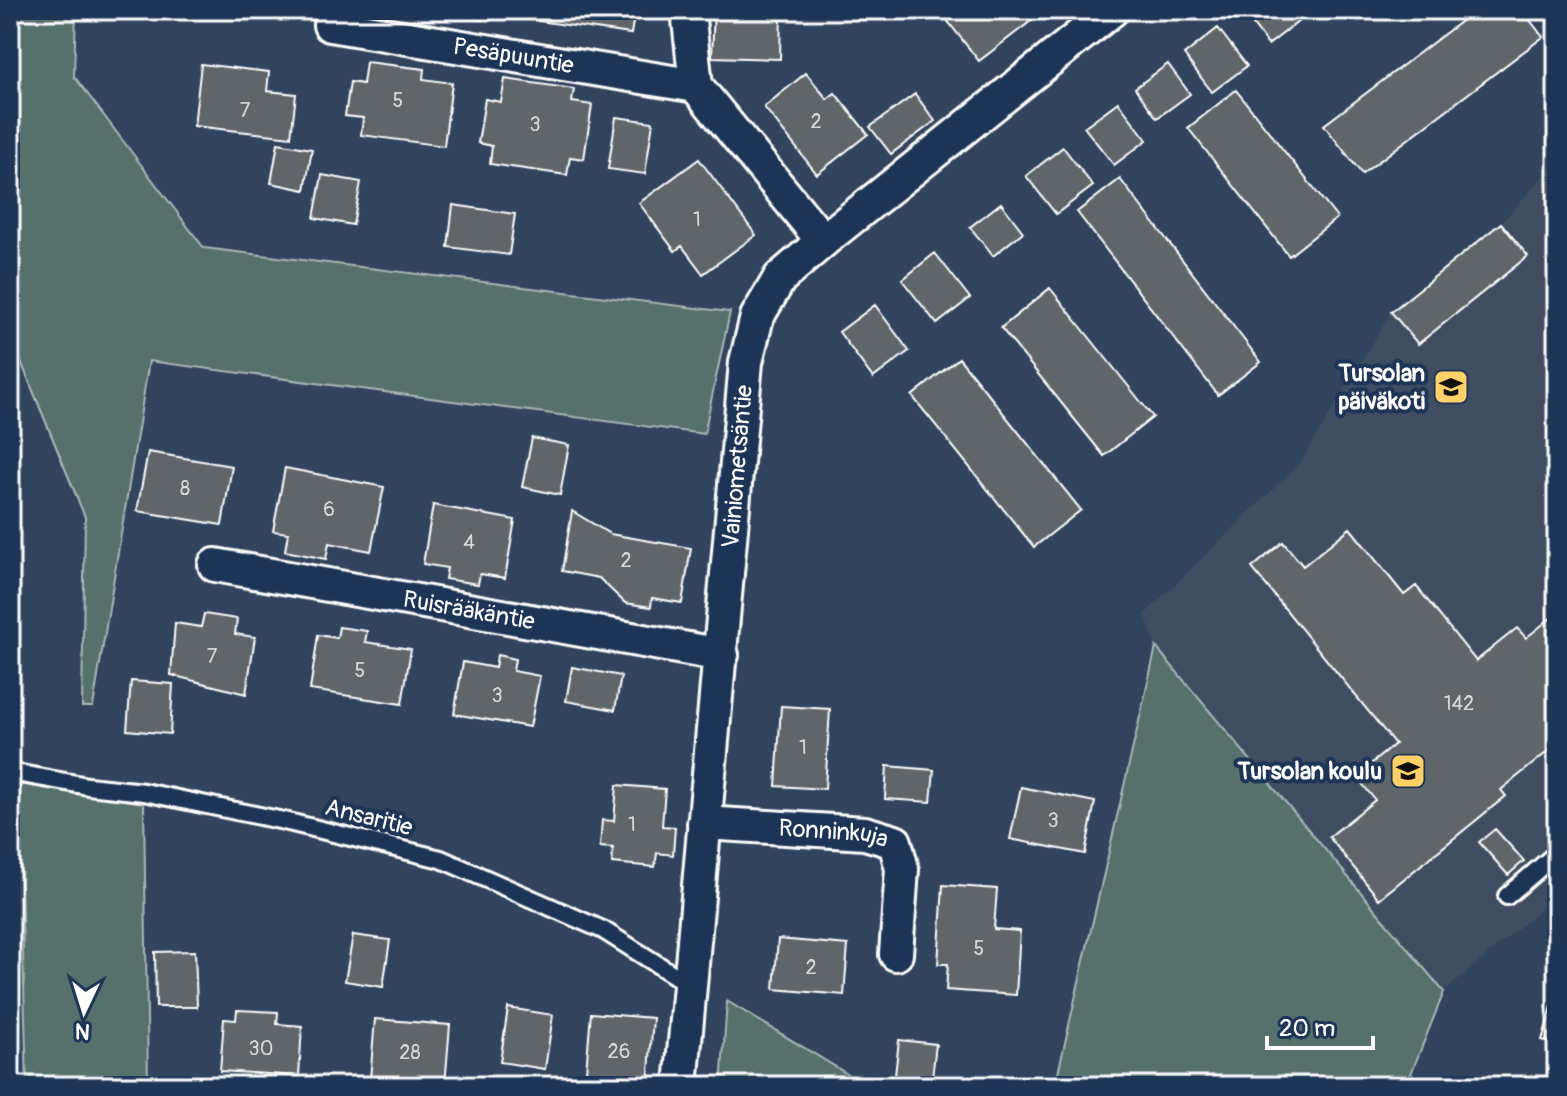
<svg xmlns="http://www.w3.org/2000/svg" width="1567" height="1096" font-family="Pangolin,sans-serif">
	<rect width="100%" height="100%" fill="#31435d"/>
	<filter id="ink" filterUnits="userSpaceOnUse"><feTurbulence type="fractalNoise" baseFrequency=".0125" numOctaves="2"/><feDisplacementMap in="SourceGraphic" scale="16" xChannelSelector="R" yChannelSelector="G"/><feConvolveMatrix kernelMatrix="1 2 1 2 8 2 1 2 1" color-interpolation-filters="sRGB"/></filter>
	<g filter="url(#ink)">
		<path fill="#3f4d61" d="M1557 165V895L1444 992 1156 647 1145 614 1301 462 1391 312 1501 223 1551 168Z"/>
		<path fill="#576f6c" stroke="#abb7b6" stroke-width="2" d="M10 10H76L74 76 204 248 730 312 704 434 149 361 93 707H82L85 517 10 335Z
			M1156 647 1444 992 1406 1086H1055Z
			M18 784 144 803 148 1086H27Z
			M727 1001 867 1086H721Z"/>
		<path fill="#60656b" stroke="#fff" stroke-width="2" d="M453 10H484L482 20 452 15Z
			M540 10H635L631 34 538 21Z
			M714 10H781L780 59 712 57Z
			M939 10H1037L1040 14 979 61Z
			M1242 10H1297L1303 18 1268 45Z
			M1476 10H1522L1543 37 1362 174 1324 125Z
			M1218 28 1247 66 1212 92 1184 55Z
			M366 62 424 69 423 79 452 83 444 146 361 135 363 118 345 116 350 82 363 84Z
			M201 64 269 72 267 91 296 94 291 137 194 126Z
			M1168 64 1190 94 1157 118 1135 88Z
			M806 73 827 99 835 93 868 134 817 174 764 107Z
			M505 79 574 89 572 102 592 105 584 159 570 157 567 175 490 164 492 146 478 143 485 99 501 102Z
			M1236 90 1337 218 1289 256 1188 128Z
			M915 94 935 121 891 154 870 127Z
			M1118 102 1147 140 1114 165 1084 127Z
			M616 117 653 122 645 174 608 169Z
			M278 143 312 149 305 190 271 183Z
			M1063 147 1093 186 1056 214 1026 176Z
			M699 159 756 235 703 274 682 246 675 251 639 203Z
			M322 175 361 182 353 225 314 218Z
			M1120 179 1261 362 1218 395 1077 212Z
			M1001 203 1023 232 993 256 970 227Z
			M453 205 515 214 509 255 448 247Z
			M1501 223 1528 256 1418 344 1391 312Z
			M935 253 970 298 937 324 902 280Z
			M1050 288 1153 417 1104 456 1001 328Z
			M875 305 909 351 873 378 839 332Z
			M959 358 1081 510 1034 547 912 396Z
			M532 438 569 445 560 495 522 487Z
			M148 452 232 466 222 525 137 511Z
			M285 468 384 487 371 551 329 543 326 559 285 551 288 533 273 531Z
			M433 505 515 520 505 578 480 574 478 584 445 579 447 568 423 564Z
			M572 511 610 534 691 548 682 603 652 598 651 607 625 603 599 578 562 571Z
			M1350 528 1404 595 1416 586 1476 661 1517 628 1526 638 1557 613V744L1501 790 1506 796 1379 899 1329 837 1375 800 1356 776 1395 744 1252 568 1283 542 1303 566Z
			M204 614 237 619 235 634 255 637 246 694 171 675 175 623 201 627Z
			M339 627 367 631 365 642 411 649 402 704 310 690 318 635 337 638Z
			M497 655 515 659 513 671 540 676 530 727 454 714 463 662 495 668Z
			M572 667 621 676 615 710 566 701Z
			M131 681 173 684 170 734 127 730Z
			M781 706 830 709 825 789 776 786Z
			M887 766 934 770 931 802 885 799Z
			M617 785 665 789 662 826 675 827 673 855 657 853 655 867 612 863 613 848 600 847 602 820 614 821Z
			M1021 787 1095 802 1085 854 1010 839Z
			M1495 829 1524 861 1508 875 1479 842Z
			M943 885 997 889 994 929 1020 931 1016 995 946 990 948 964H938Z
			M353 935 390 940 383 987 345 981Z
			M778 939 848 945 844 995 774 989Z
			M195 951 197 1007H156L155 952Z
			M1552 1007 1557 1008V1045L1542 1040Z
			M508 1008 553 1015 545 1069 500 1062Z
			M237 1010 278 1012 277 1024 302 1026 299 1076 220 1071 224 1019 236 1020Z
			M591 1013 653 1018 648 1086 585 1083Z
			M375 1019 450 1025 445 1085 370 1079Z
			M899 1040 936 1044 931 1086 894 1084Z
			M952 1080 995 1086H951Z"/>
		<g fill="none" stroke-linecap="round" stroke-linejoin="round">
			<defs>
				<path id="lane" d="M10 772 88 786 144 792 284 821 441 859 603 930 690 985
					M1507 896 1557 853"/>
				<g id="street">
					<path d="M688 10 696 86 823 241"/>
					<path id="s1" d="M330 25 696 86"/>
					<path id="s2" d="M215 565 722 655"/>
					<path id="s3" d="M704 823 865 833 895 842 902 869 896 954"/>
					<path id="s4" d="M681 1086C703 845 726 604 746 362L757 317 780 278 823 241 1112 10"/>
				</g>
			</defs>
			<use href="#lane" stroke="#fff" stroke-width="22"/>
			<use href="#street" stroke="#fff" stroke-width="38"/>
			<use href="#lane" stroke="#1d3557" stroke-width="16"/>
			<use href="#street" stroke="#1d3557" stroke-width="32"/>
		</g>
	</g>
	<defs>
		<symbol id="school-square" viewBox="-11 -11 22 22"><rect x="-9" y="-9" width="18" height="18" rx="4" fill="#ffd166" stroke="#1d3557"/><path d="M0-5L7-2L0 1L-7-2ZM-4 1L0 2.5L4 1V4Q0 6-4 4Z" fill="#111"/></symbol>
	</defs>
	<g fill-rule="evenodd">
		<use href="#school-square" x="1431" y="367" width="40" height="40"/>
		<use href="#school-square" x="1388" y="751" width="40" height="40"/>
	</g>
	<g text-anchor="middle" stroke-width="8" stroke-linejoin="round" paint-order="stroke">
		<g font-size="20" fill="#d7d8da">
			<text x="398" y="107">5</text>
			<text x="245" y="117">7</text>
			<text x="816" y="128">2</text>
			<text x="535" y="131">3</text>
			<text x="697" y="226">1</text>
			<text x="185" y="495">8</text>
			<text x="329" y="516">6</text>
			<text x="469" y="549">4</text>
			<text x="626" y="567">2</text>
			<text x="212" y="663">7</text>
			<text x="360" y="677">5</text>
			<text x="497" y="702">3</text>
			<text x="1459" y="710">142</text>
			<text x="803" y="754">1</text>
			<text x="1053" y="827">3</text>
			<text x="632" y="831">1</text>
			<text x="979" y="955">5</text>
			<text x="811" y="974">2</text>
			<text x="261" y="1055">30</text>
			<text x="619" y="1058">26</text>
			<text x="410" y="1059">28</text>
		</g>
		<g font-size="24" fill="#fff" stroke="#1d3557">
			<text dy="8" stroke="none"><textPath href="#s1" startOffset="186">Pesäpuuntie</textPath></text>
			<text dy="8" stroke="none"><textPath href="#s4" startOffset="622">Vainiometsäntie</textPath></text>
			<text dy="8" stroke="none"><textPath href="#s2" startOffset="258">Ruisrääkäntie</textPath></text>
			<text transform="translate(369 817) rotate(14)" y="8">Ansaritie</text>
			<text dy="8" stroke="none"><textPath href="#s3" startOffset="130">Ronninkuja</textPath></text>
		</g>
		<g font-size="24" font-weight="bold" fill="#fff" stroke="#1d3557" text-anchor="end">
			<text x="1425" y="381">Tursolan<tspan x="1425" dy="28">päiväkoti</tspan></text>
			<text x="1382" y="779">Tursolan koulu</text>
		</g>
	</g>
	<rect width="1567" height="1096" fill="none" stroke="#1d3557" stroke-width="40"/>
	<rect x="20" y="20" width="1527" height="1056" fill="none" stroke="#fff" stroke-width="3" filter="url(#ink)"/>
	<g transform="translate(84 1012) rotate(184)" stroke="#1d3557" stroke-width="6" paint-order="stroke">
	<path d="M0-6L14 30L0 20L-14 30Z" fill="#ffffff"/>
	<text y="-12" font-size="22" font-weight="bold" text-anchor="middle" fill="#ffffff">N</text>
	</g>
	<path d="M1267 1036v12h106v-12" fill="none" stroke="#ffffff" stroke-width="4"/>
	<text x="1279" y="1036" font-size="24" fill="#ffffff" stroke="#1d3557" stroke-width="6" paint-order="stroke">20 m</text>
</svg>
